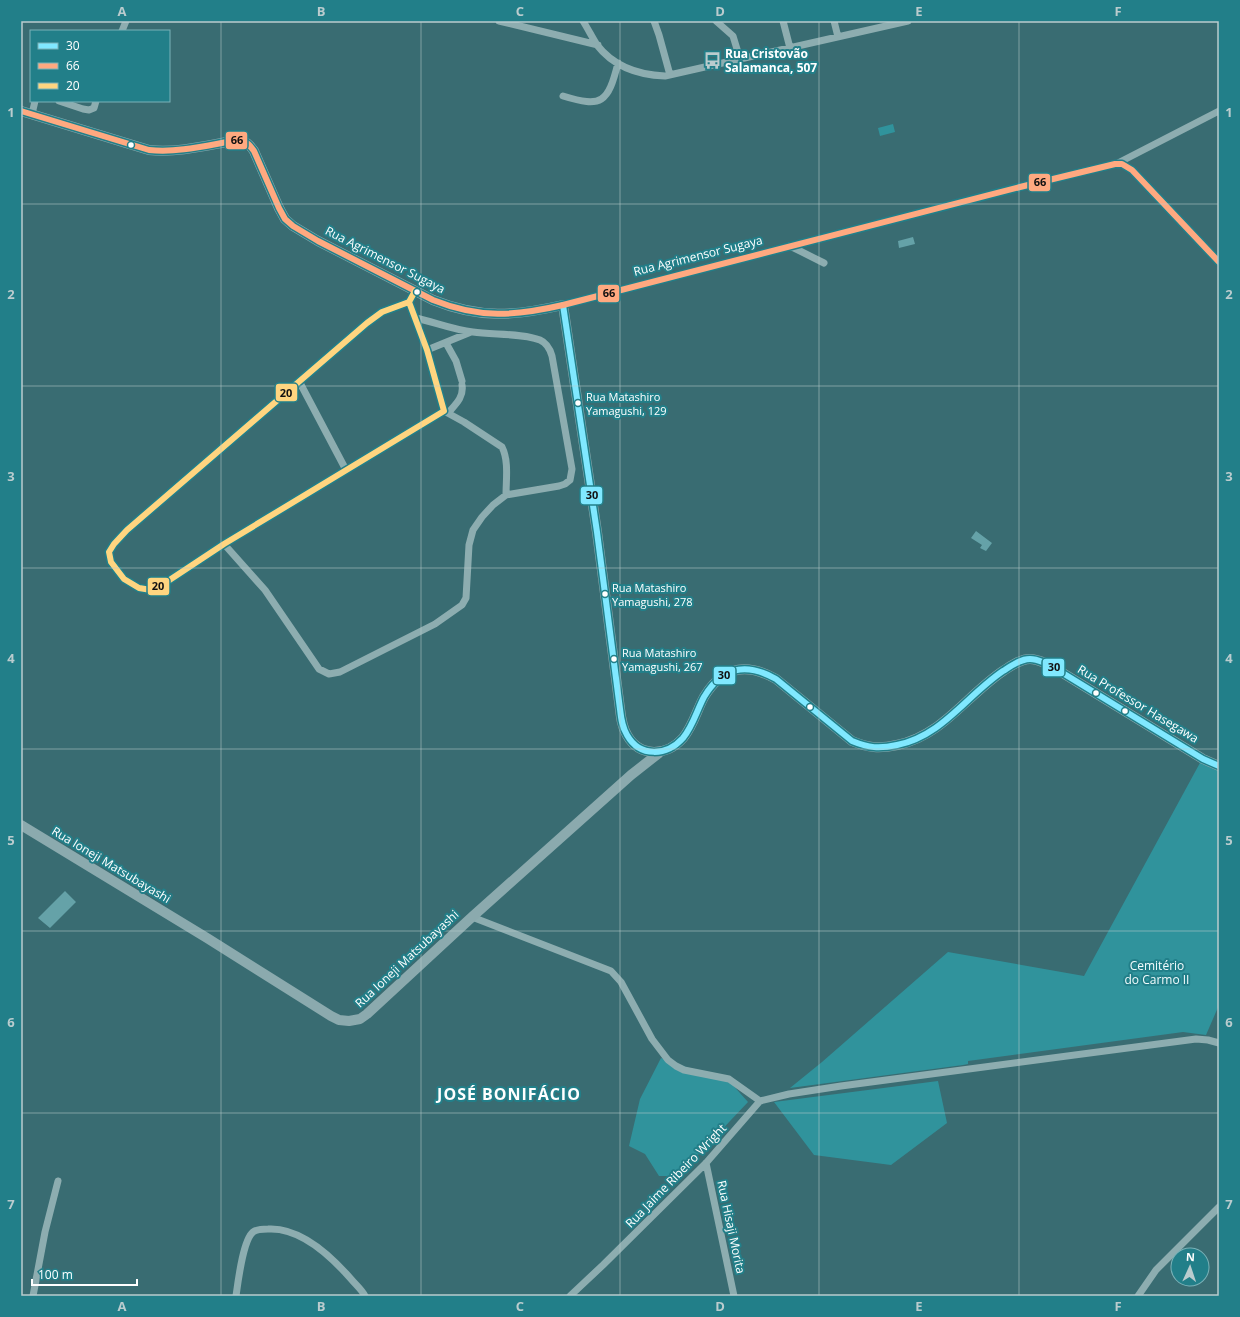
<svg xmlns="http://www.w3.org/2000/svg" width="1240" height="1317" font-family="'Open Sans',sans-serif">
	<rect width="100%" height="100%" fill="#396c72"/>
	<path fill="#30939c" d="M893 124 895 132 880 136 878 128Z
		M1201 761 1219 769V1005L1206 1035 1183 1032 968 1061V1064L963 1065 790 1088 822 1062 948 952 1084 976Z
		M661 1058 731 1083 748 1102 678 1176H659L645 1154 629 1146 640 1099Z
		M938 1081 947 1123 891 1165 814 1155 774 1102Z"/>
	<path fill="#65a2a8" d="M913 237 915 244 899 248 898 241Z
		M976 531 992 543 986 551 980 548 982 545 971 538Z
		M65 891 76 902 50 928 38 918Z"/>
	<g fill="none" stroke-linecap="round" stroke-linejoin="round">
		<path stroke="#8dadb0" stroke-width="7" d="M499 21 598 45
			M583 21C588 29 592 37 597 45 614 67 638 75 665 76L908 21
			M654 21 659 35 670 75
			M716 21 733 36 740 59
			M783 21 790 48
			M834 21 838 37
			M122 31 126 21
			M563 96C602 108 608 103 618 63
			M59 101 83 109 89 110 94 108 96 101
			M32 114 35 101
			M1116 164 1219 111
			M790 246 824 263
			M409 302 382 312 367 323 127 530 114 544 109 552 111 562 124 579 139 588 151 590 165 583 224 544 444 411 427 350 409 302 411 298
			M563 305 1020 187 1115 164H1122L1132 170 1219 262
			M446 343 456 361 462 381
			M427 350 471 332
			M299 381 346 470
			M444 411 464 422 502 447C509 461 506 480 506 495
			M448 413C456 404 464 397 462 385
			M224 544 265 590 319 669 329 674 340 672 435 624 462 605 466 598 469 545 473 530 482 517 493 505 506 495 559 486 565 484 570 480 572 469 552 356C550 349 547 343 540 340 523 333 492 335 473 332 454 330 434 322 416 318
			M472 917 611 971 621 982 652 1039 668 1060 676 1066 684 1070 729 1079 760 1101
			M760 1101 789 1094 841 1086 1196 1039 1208 1040 1219 1043
			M706 1163 734 1296
			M33 1296 45 1232 58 1181
			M236 1296C238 1282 243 1240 253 1232 257 1229 263 1229 268 1229 301 1227 331 1256 351 1279 356 1285 362 1290 365 1296
			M570 1296 603 1265 706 1163 760 1101
			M1138 1296 1156 1270 1219 1207"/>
		<path stroke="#8baaae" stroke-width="10" d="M21 111 149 150C180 153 208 145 238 140 246 141 249 144 254 151L279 208 285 219 293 226 318 241 433 300C480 319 515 316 563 305L597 532 620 709C621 718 622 727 627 735 640 758 667 756 683 738 693 726 697 710 704 697 722 667 746 662 776 679L852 741C869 748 879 749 897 745 942 736 966 696 1003 671 1011 666 1020 659 1030 659 1037 659 1042 662 1048 664L1203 759 1219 766
			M21 825 207 938 331 1016 339 1020 349 1021 360 1019 367 1014 472 917 631 775 659 753"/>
		<defs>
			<path id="bus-1" d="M563 305 597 532 620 709C621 718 622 727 627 735 640 758 667 756 683 738 693 726 697 710 704 697 722 667 746 662 776 679L852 741C869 748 879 749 897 745 942 736 966 696 1003 671 1011 666 1020 659 1030 659 1037 659 1042 662 1048 664L1203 759 1219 766"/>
			<path id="bus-2" d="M21 111 149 150C180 153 208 145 238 140 246 141 249 144 254 151L279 208 285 219 293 226 318 241 433 300C480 319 515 316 563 305L1020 187 1115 164H1122L1132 170 1219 262"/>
			<path id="bus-3" d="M409 302 382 312 367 323 127 530 114 544 109 552 111 562 124 579 139 588 151 590 165 583 224 544 444 411 427 350 409 302 415 291"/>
		</defs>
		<use href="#bus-1" stroke="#227f89" stroke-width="9"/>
		<use href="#bus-2" stroke="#227f89" stroke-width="9"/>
		<use href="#bus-3" stroke="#227f89" stroke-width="9"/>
		<use href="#bus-1" stroke="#80e8ff" stroke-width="6"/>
		<use href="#bus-2" stroke="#ffa980" stroke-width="6"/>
		<use href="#bus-3" stroke="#ffd580" stroke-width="6"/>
	</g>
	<path fill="none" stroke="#baccce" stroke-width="1" stroke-opacity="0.55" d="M221 21V1296M421 21V1296M620 21V1296M819 21V1296M1019 21V1296M21 204H1219M21 386H1219M21 568H1219M21 749H1219M21 931H1219M21 1113H1219"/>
	<defs>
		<symbol id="bus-bare" viewBox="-9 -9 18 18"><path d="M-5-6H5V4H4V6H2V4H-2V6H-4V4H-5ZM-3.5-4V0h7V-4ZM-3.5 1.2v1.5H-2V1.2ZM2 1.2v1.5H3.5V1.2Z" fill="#baccce" stroke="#227f89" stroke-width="2.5" paint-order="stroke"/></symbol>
	</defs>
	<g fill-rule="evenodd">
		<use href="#bus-bare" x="700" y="48" width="25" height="25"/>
	</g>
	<g fill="#fff" stroke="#227f89" stroke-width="1.5">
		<circle cx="131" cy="145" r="3.5"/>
		<circle cx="417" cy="292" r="3.5"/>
		<circle cx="578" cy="403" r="3.5"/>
		<circle cx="605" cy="594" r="3.5"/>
		<circle cx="614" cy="659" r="3.5"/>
		<circle cx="1096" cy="693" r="3.5"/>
		<circle cx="810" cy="707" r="3.5"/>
		<circle cx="1125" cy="711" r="3.5"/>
	</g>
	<g text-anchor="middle" stroke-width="4" stroke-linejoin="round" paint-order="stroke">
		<g font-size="11" fill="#fff" stroke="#227f89" text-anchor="start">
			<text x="586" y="401">Rua Matashiro<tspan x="586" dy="14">Yamagushi, 129</tspan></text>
			<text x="612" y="592">Rua Matashiro<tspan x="612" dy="14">Yamagushi, 278</tspan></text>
			<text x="622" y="657">Rua Matashiro<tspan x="622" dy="14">Yamagushi, 267</tspan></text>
		</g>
		<g font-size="12" font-weight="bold" fill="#fff" stroke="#227f89" text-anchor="start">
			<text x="725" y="58">Rua Cristovão<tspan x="725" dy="14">Salamanca, 507</tspan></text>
		</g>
		<g font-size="12" fill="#fff" stroke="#227f89">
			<text transform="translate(698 256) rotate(-14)" y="4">Rua Agrimensor Sugaya</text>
			<text transform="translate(385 260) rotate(27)" y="4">Rua Agrimensor Sugaya</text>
			<text transform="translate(1138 704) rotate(31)" y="4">Rua Professor Hasegawa</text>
			<text transform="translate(111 865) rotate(31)" y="4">Rua Ioneji Matsubayashi</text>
			<text transform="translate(407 959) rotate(-43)" y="4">Rua Ioneji Matsubayashi</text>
			<text transform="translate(676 1176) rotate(-46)" y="4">Rua Jaime Ribeiro Wright</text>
			<text transform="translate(731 1227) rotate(78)" y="4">Rua Hisaji Morita</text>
		</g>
		<g font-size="12" fill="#f2fcfd" stroke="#227f89">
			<text x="1157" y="970">Cemitério<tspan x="1157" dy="14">do Carmo II</tspan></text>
		</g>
		<g font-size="16" font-weight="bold" letter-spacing="1" fill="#fff" stroke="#227f89">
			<text x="509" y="1100">JOSÉ BONIFÁCIO</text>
		</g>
	</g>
	<g stroke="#227f89" stroke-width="1.5">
		<rect x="225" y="131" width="23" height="19" rx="4" fill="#ffa980"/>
		<rect x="1028" y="173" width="23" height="19" rx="4" fill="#ffa980"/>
		<rect x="597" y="284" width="23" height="19" rx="4" fill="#ffa980"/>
		<rect x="275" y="383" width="23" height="19" rx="4" fill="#ffd580"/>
		<rect x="580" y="486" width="23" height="19" rx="4" fill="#80e8ff"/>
		<rect x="147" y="577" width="23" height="19" rx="4" fill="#ffd580"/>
		<rect x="1042" y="658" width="23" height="19" rx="4" fill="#80e8ff"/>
		<rect x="713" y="666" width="23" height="19" rx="4" fill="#80e8ff"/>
	</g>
	<g font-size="11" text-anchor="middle" font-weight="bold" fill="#111">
		<text x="237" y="144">66</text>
		<text x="1040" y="186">66</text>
		<text x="609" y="297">66</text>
		<text x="286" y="397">20</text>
		<text x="592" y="499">30</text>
		<text x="158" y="590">20</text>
		<text x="1054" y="671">30</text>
		<text x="724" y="679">30</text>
	</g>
	<rect width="1240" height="1317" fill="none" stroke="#227f89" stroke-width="44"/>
	<rect x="30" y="30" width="140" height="72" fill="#227f89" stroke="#7ab2b8"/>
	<rect x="38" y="43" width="20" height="6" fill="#80e8ff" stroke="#7ab2b8"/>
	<text x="66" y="50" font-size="12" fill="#ffffff">30</text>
	<rect x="38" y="63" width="20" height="6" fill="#ffa980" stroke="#7ab2b8"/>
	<text x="66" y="70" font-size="12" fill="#ffffff">66</text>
	<rect x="38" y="83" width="20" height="6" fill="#ffd580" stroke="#7ab2b8"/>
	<text x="66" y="90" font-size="12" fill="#ffffff">20</text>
	<g transform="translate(1190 1267) rotate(3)"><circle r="19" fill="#227f89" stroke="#7ab2b8"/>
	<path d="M0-3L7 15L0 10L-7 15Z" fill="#baccce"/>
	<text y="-6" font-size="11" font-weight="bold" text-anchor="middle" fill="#ffffff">N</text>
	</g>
	<path d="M32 1279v6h105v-6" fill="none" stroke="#ffffff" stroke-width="2"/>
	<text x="38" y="1279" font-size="12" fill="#ffffff" stroke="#227f89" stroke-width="3" paint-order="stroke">100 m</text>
	<rect x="22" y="22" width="1196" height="1273" fill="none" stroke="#baccce" stroke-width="1.5"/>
	<g font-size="13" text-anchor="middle" font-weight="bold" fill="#baccce">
		<text x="122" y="16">A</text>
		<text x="321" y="16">B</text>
		<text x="520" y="16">C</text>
		<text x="720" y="16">D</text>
		<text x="919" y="16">E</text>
		<text x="1118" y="16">F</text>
		<text x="11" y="117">1</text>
		<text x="1229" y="117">1</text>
		<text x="11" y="299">2</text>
		<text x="1229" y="299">2</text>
		<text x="11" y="481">3</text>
		<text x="1229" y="481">3</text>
		<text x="11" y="663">4</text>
		<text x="1229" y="663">4</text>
		<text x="11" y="845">5</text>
		<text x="1229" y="845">5</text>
		<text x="11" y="1027">6</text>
		<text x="1229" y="1027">6</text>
		<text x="11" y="1209">7</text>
		<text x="1229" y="1209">7</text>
		<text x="122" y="1311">A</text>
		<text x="321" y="1311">B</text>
		<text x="520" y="1311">C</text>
		<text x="720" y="1311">D</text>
		<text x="919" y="1311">E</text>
		<text x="1118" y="1311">F</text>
	</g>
</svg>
